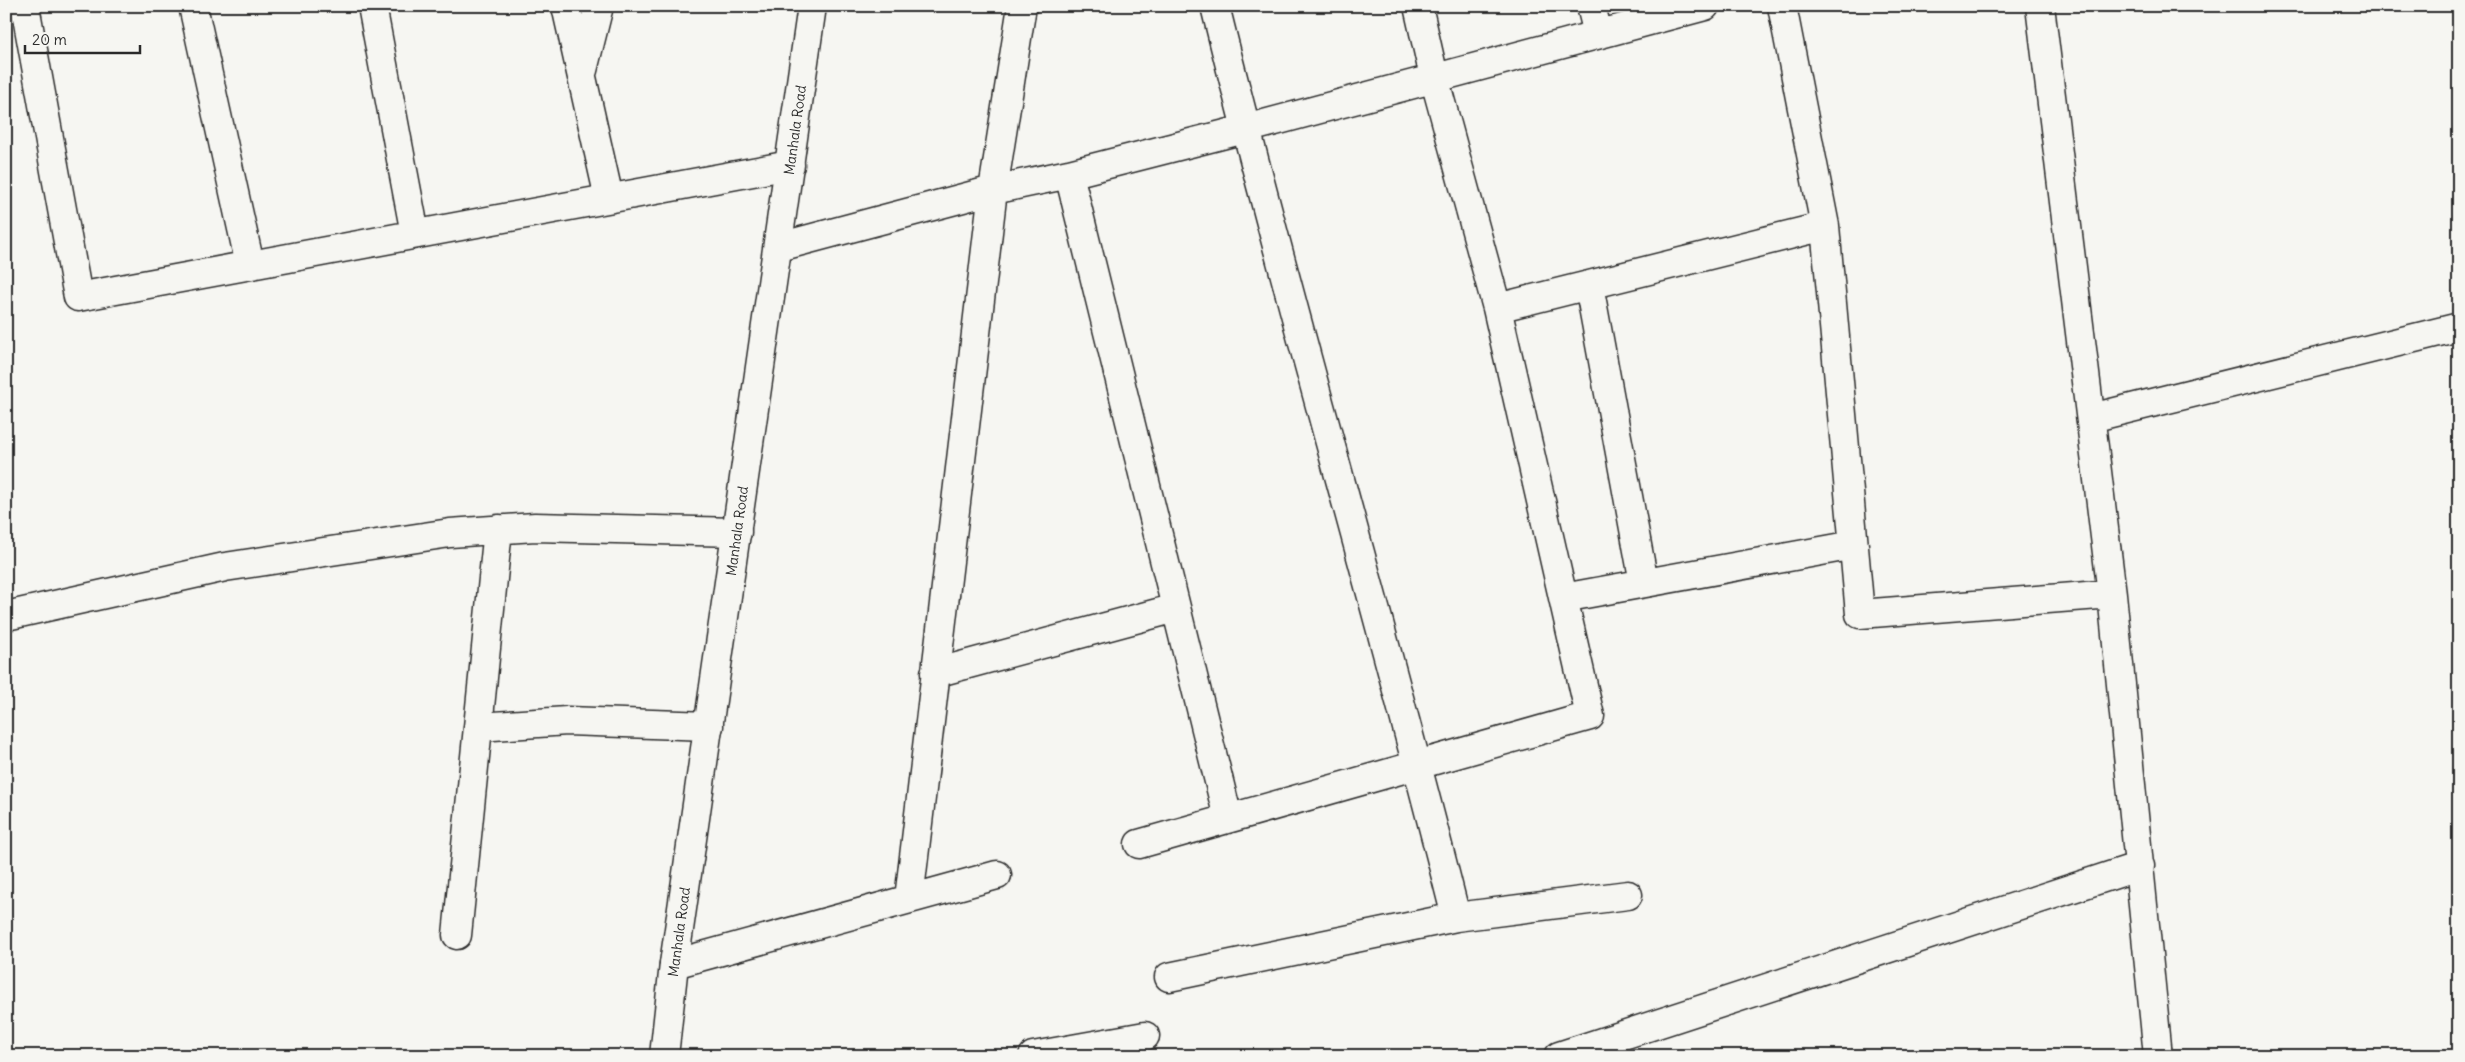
<svg xmlns="http://www.w3.org/2000/svg" width="2465" height="1062" font-family="Delius,sans-serif">
	<rect width="100%" height="100%" fill="#f6f6f2"/>
	<filter id="ink" filterUnits="userSpaceOnUse"><feTurbulence type="fractalNoise" baseFrequency=".02" numOctaves="2"/><feDisplacementMap in="SourceGraphic" scale="10" xChannelSelector="R" yChannelSelector="G"/><feConvolveMatrix kernelMatrix="1 2 1 2 8 2 1 2 1" color-interpolation-filters="sRGB"/></filter>
	<g filter="url(#ink)">
		<g fill="none" stroke-linecap="round" stroke-linejoin="round">
			<defs>
				<path id="minor" d="M25 6 78 297 790 165
					M193 6 250 265
					M372 6 415 234
					M566 6 609 198
					M1215 6C1290 311 1380 612 1456 917
					M1591 6 1598 34
					M1782 6 1825 226 1860 614 2112 594
					M2040 6 2112 594 2158 1056
					M583 70 599 6
					M1069 174 1228 818
					M779 247 993 190 1069 174 1245 129 1705 6
					M1589 285 1644 583
					M1497 308 1825 226
					M2091 418 2459 327
					M1563 598 1854 545
					M6 616 225 567 450 533 535 527 737 532
					M935 673 1176 608
					M478 727 567 721 709 726
					M1139 844 1590 716 1497 308 1434 77 1418 6
					M909 899 993 190 1022 6
					M457 935 498 529
					M674 964 997 875
					M1169 977 1456 917 1628 895
					M1033 1056 1145 1036
					M1559 1056 2140 866"/>
				<path id="primary" d="M664 1056 674 964 812 6"/>
			</defs>
			<use href="#minor" stroke="#2b2b2b" stroke-width="31"/>
			<use href="#primary" stroke="#2b2b2b" stroke-width="31"/>
			<use href="#minor" stroke="#f6f6f2" stroke-width="28"/>
			<use href="#primary" stroke="#f6f6f2" stroke-width="28"/>
		</g>
	</g>
	<g text-anchor="middle" stroke-width="5" stroke-linejoin="round" paint-order="stroke">
		<g font-size="14" fill="#2b2b2b" stroke="#f6f6f2">
			<text transform="translate(795 130) rotate(-82)" y="5">Manhala Road</text>
			<text transform="translate(737 531) rotate(-82)" y="5">Manhala Road</text>
			<text transform="translate(679 932) rotate(-82)" y="5">Manhala Road</text>
		</g>
	</g>
	<rect width="2465" height="1062" fill="none" stroke="#f6f6f2" stroke-width="25"/>
	<rect x="12" y="12" width="2440" height="1037" fill="none" stroke="#2b2b2b" stroke-width="2" filter="url(#ink)"/>
	<path d="M25 45v8h115v-8" fill="none" stroke="#2b2b2b" stroke-width="2.5"/>
	<text x="32" y="45" font-size="15" fill="#2b2b2b" stroke="#f6f6f2" stroke-width="4" paint-order="stroke">20 m</text>
</svg>
